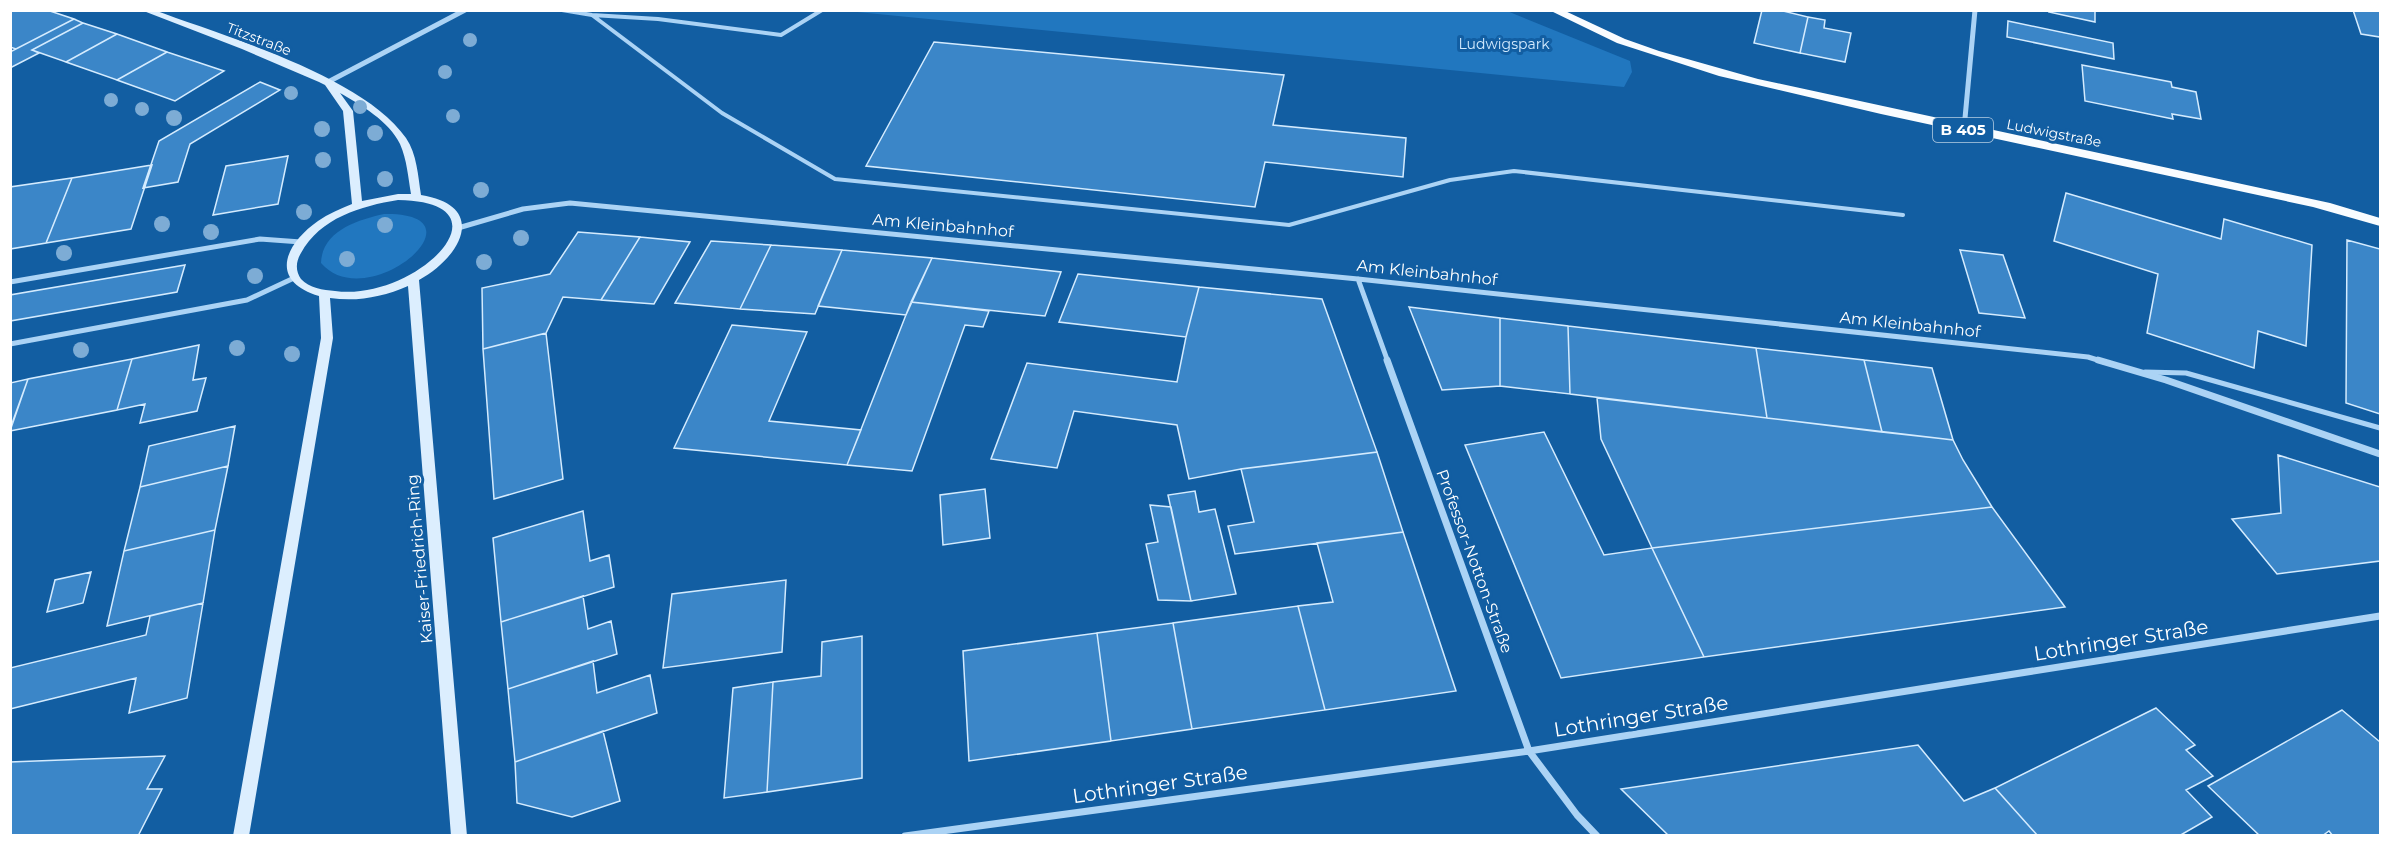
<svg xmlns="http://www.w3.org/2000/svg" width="2391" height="846" font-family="Montserrat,sans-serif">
	<rect width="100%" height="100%" fill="#125ea2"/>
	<path fill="#2177bf" d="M847 11H1507L1630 61 1632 72 1624 87Z
		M384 214C491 212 367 317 321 263 322 231 357 220 384 214Z"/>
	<path fill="#3b86c8" stroke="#d4ebfe" stroke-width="1.5" d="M10 10H47L74 19 16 49 10 47Z
		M1762 10H1779L1808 17 1800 53 1754 43Z
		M2050 10H2095V22L2049 12Z
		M2353 10H2380V37L2361 34Z
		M1808 17 1825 20 1824 28 1851 33 1845 62 1800 53Z
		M74 19 83 23 32 50 39 53 10 68V52Z
		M2008 21 2113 43 2114 59 2007 37Z
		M83 23 117 34 66 62 32 50Z
		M117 34 167 52 117 80 66 62Z
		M934 42 1284 75 1273 125 1406 138 1403 177 1265 162 1255 207 866 166Z
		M167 52 224 71 175 101 117 80Z
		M2082 65 2171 82 2172 87 2196 92 2201 119 2172 114 2173 119 2085 101Z
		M260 82 280 90 190 144 178 182 143 188 159 141Z
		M288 156 278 204 213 215 226 166Z
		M152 165 131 229 46 243 72 178Z
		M72 178 46 243 10 249V187Z
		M2066 193 2221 239 2224 219 2312 245 2306 346 2258 331 2254 368 2147 333 2158 274 2054 241Z
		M578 232 640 237 601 300 563 297 546 333 483 349 482 288 550 274Z
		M640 237 690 242 654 304 601 300Z
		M2347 240 2380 249V414L2346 403Z
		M711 241 771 245 740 309 675 303Z
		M771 245 842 250 815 314 740 309Z
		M842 250 932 258 906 315 818 306Z
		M1960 250 2003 255 2025 318 1979 313Z
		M932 258 1061 272 1045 316 911 302Z
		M185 265 177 292 10 321V295Z
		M1078 274 1199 287 1186 337 1059 322Z
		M1199 287 1322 299 1377 452 1241 469 1189 479 1177 425 1074 411 1057 468 991 459 1027 363 1177 382 1186 337Z
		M911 302 989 311 983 327 965 325 912 471 847 465Z
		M1409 307 1500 318V386L1442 390Z
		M1500 318 1568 326 1570 394 1500 386Z
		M732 325 807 332 769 421 861 430 847 465 674 448Z
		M1568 326 1756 348 1767 418 1570 394Z
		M546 333 563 479 494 499 483 349Z
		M199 345 193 380 206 378 197 411 140 423 145 404 117 410 132 359Z
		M1756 348 1864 360 1882 432 1767 418Z
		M132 359 117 410 10 431 28 379Z
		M1864 360 1932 368 1953 440 1882 432Z
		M28 379 10 429V383Z
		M1597 398 1953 440 1963 460 1992 507 1652 548 1601 439Z
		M235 426 228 466 140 487 149 446Z
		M1544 432 1604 555 1652 548 1704 657 1561 678 1465 445Z
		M1377 452 1403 532 1235 554 1228 526 1254 522 1241 469Z
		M2278 455 2380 487V561L2277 574 2232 519 2281 513Z
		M228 466 215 530 124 551 140 487Z
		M985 489 990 538 943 545 940 495Z
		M1195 491 1199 512 1215 509 1236 594 1191 601 1168 495Z
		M1150 505 1171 507 1191 601 1158 600 1146 544 1158 542Z
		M1992 507 2065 607 1704 657 1652 548Z
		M583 511 590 561 609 555 614 587 501 622 493 538Z
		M215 530 203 603 107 626 124 551Z
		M1403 532 1456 691 1325 710 1298 606 1333 602 1317 543Z
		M91 572 83 603 47 612 55 580Z
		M786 580 782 652 663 668 672 594Z
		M583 596 588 629 611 621 617 654 508 689 501 622Z
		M203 603 187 698 129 713 136 678 10 709V668L146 635 150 616Z
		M1298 606 1325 710 1192 729 1173 623Z
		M1173 623 1192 729 1111 741 1097 633Z
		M1097 633 1111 741 969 761 963 651Z
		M862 636V778L767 792 773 682 821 676 822 642Z
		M593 661 597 693 650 675 657 713 515 762 508 689Z
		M773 682 767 792 724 798 733 688Z
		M2156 708 2195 745 2186 750 2213 776 2186 790 2212 817 2179 836H2038L1995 788Z
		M2342 710 2380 742V836H2333L2329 831 2322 836H2260L2208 786Z
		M603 731 620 801 572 817 517 803 515 762Z
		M1918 745 1964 801 1995 788 2038 836H1669L1621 789Z
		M165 756 147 789H162L138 836H10V762Z"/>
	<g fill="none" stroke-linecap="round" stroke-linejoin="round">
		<path stroke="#abd3f5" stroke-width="4" d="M562 10 592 15 658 19 781 35 822 10
			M592 15 722 113 835 179 1289 225 1450 180 1514 171 1903 215"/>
		<path stroke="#abd3f5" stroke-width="5" d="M2145 372 2186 373 2380 428"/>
		<path stroke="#abd3f5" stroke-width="5" d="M328 82 465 10
			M1964 129 1975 10
			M458 228 523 209 570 203 1358 279 2088 357 2104 362
			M1358 279 1388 362
			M10 282 260 239 301 242
			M10 344 247 300 294 278"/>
		<path stroke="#abd3f5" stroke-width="7" d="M1387 360 1529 751 1577 815 1597 836
			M2098 360 2166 380 2380 454
			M905 836 1529 751 2380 616"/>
		<path fill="#dceefe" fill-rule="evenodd" d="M141 10H154C224 36 363 76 406 138 417 154 418 176 421 195 489 206 461 257 419 280L467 836H451L408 286C383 297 357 302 330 298L333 338 249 836H233L321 338 319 296C269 281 284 245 318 221 328 214 340 209 352 204L343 111 325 85 319 82 242 49ZM340 93C361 105 389 121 400 144 407 160 408 177 411 194H398L362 201 353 111ZM398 200C517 202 415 302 335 291 323 290 309 288 301 279 295 271 296 261 301 253 320 218 361 206 398 200Z"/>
		<path fill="#f9fcff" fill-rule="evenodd" d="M1549 10H1563L1625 39 1659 51 1758 79 2330 203 2380 218V226L2313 207 1881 114 1719 76 1617 43Z"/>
	</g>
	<g fill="#7dacd5">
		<circle cx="470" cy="40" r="7"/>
		<circle cx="445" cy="72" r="7"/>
		<circle cx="291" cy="93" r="7"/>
		<circle cx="111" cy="100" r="7"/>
		<circle cx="360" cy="107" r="7"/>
		<circle cx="142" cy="109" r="7"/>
		<circle cx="453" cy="116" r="7"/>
		<circle cx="174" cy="118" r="8"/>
		<circle cx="322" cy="129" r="8"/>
		<circle cx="375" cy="133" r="8"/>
		<circle cx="323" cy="160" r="8"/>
		<circle cx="385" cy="179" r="8"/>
		<circle cx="481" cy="190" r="8"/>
		<circle cx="304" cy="212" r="8"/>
		<circle cx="162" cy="224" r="8"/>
		<circle cx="385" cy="225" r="8"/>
		<circle cx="211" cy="232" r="8"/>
		<circle cx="521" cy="238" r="8"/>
		<circle cx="64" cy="253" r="8"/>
		<circle cx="347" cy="259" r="8"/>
		<circle cx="484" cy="262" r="8"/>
		<circle cx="255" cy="276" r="8"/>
		<circle cx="237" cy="348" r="8"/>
		<circle cx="81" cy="350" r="8"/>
		<circle cx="292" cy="354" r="8"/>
	</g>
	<g text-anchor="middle" stroke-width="6" stroke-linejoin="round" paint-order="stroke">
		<g font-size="14" fill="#fff" stroke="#125ea2">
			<text transform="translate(259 39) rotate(21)" y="5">Titzstraße</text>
			<text transform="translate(2054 133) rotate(11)" y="5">Ludwigstraße</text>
		</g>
		<g font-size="14" fill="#d4ebfe" stroke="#125ea2">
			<text x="1504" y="49">Ludwigspark</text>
		</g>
		<rect fill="#125ea2" stroke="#b8cfe3" stroke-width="1.5" x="1933" y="118" width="60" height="24" rx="4.5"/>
		<g font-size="15" font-weight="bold" fill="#fff">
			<text x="1963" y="135">B 405</text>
		</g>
		<g font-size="16" fill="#fff" stroke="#125ea2">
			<text transform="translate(943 225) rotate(5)" y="6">Am Kleinbahnhof</text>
			<text transform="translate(1427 272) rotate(6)" y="6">Am Kleinbahnhof</text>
			<text transform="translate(1910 324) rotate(6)" y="6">Am Kleinbahnhof</text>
			<text transform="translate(419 559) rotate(-95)" y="6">Kaiser-Friedrich-Ring</text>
			<text transform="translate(1475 561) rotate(70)" y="6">Professor-Notton-Straße</text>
		</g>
		<g font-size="20" fill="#fff" stroke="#125ea2">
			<text transform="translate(2121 640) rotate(-9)" y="7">Lothringer Straße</text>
			<text transform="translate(1641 716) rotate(-9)" y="7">Lothringer Straße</text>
			<text transform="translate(1160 784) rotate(-8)" y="7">Lothringer Straße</text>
		</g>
	</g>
	<rect width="2391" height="846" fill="none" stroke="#ffffff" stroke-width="24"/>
</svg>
